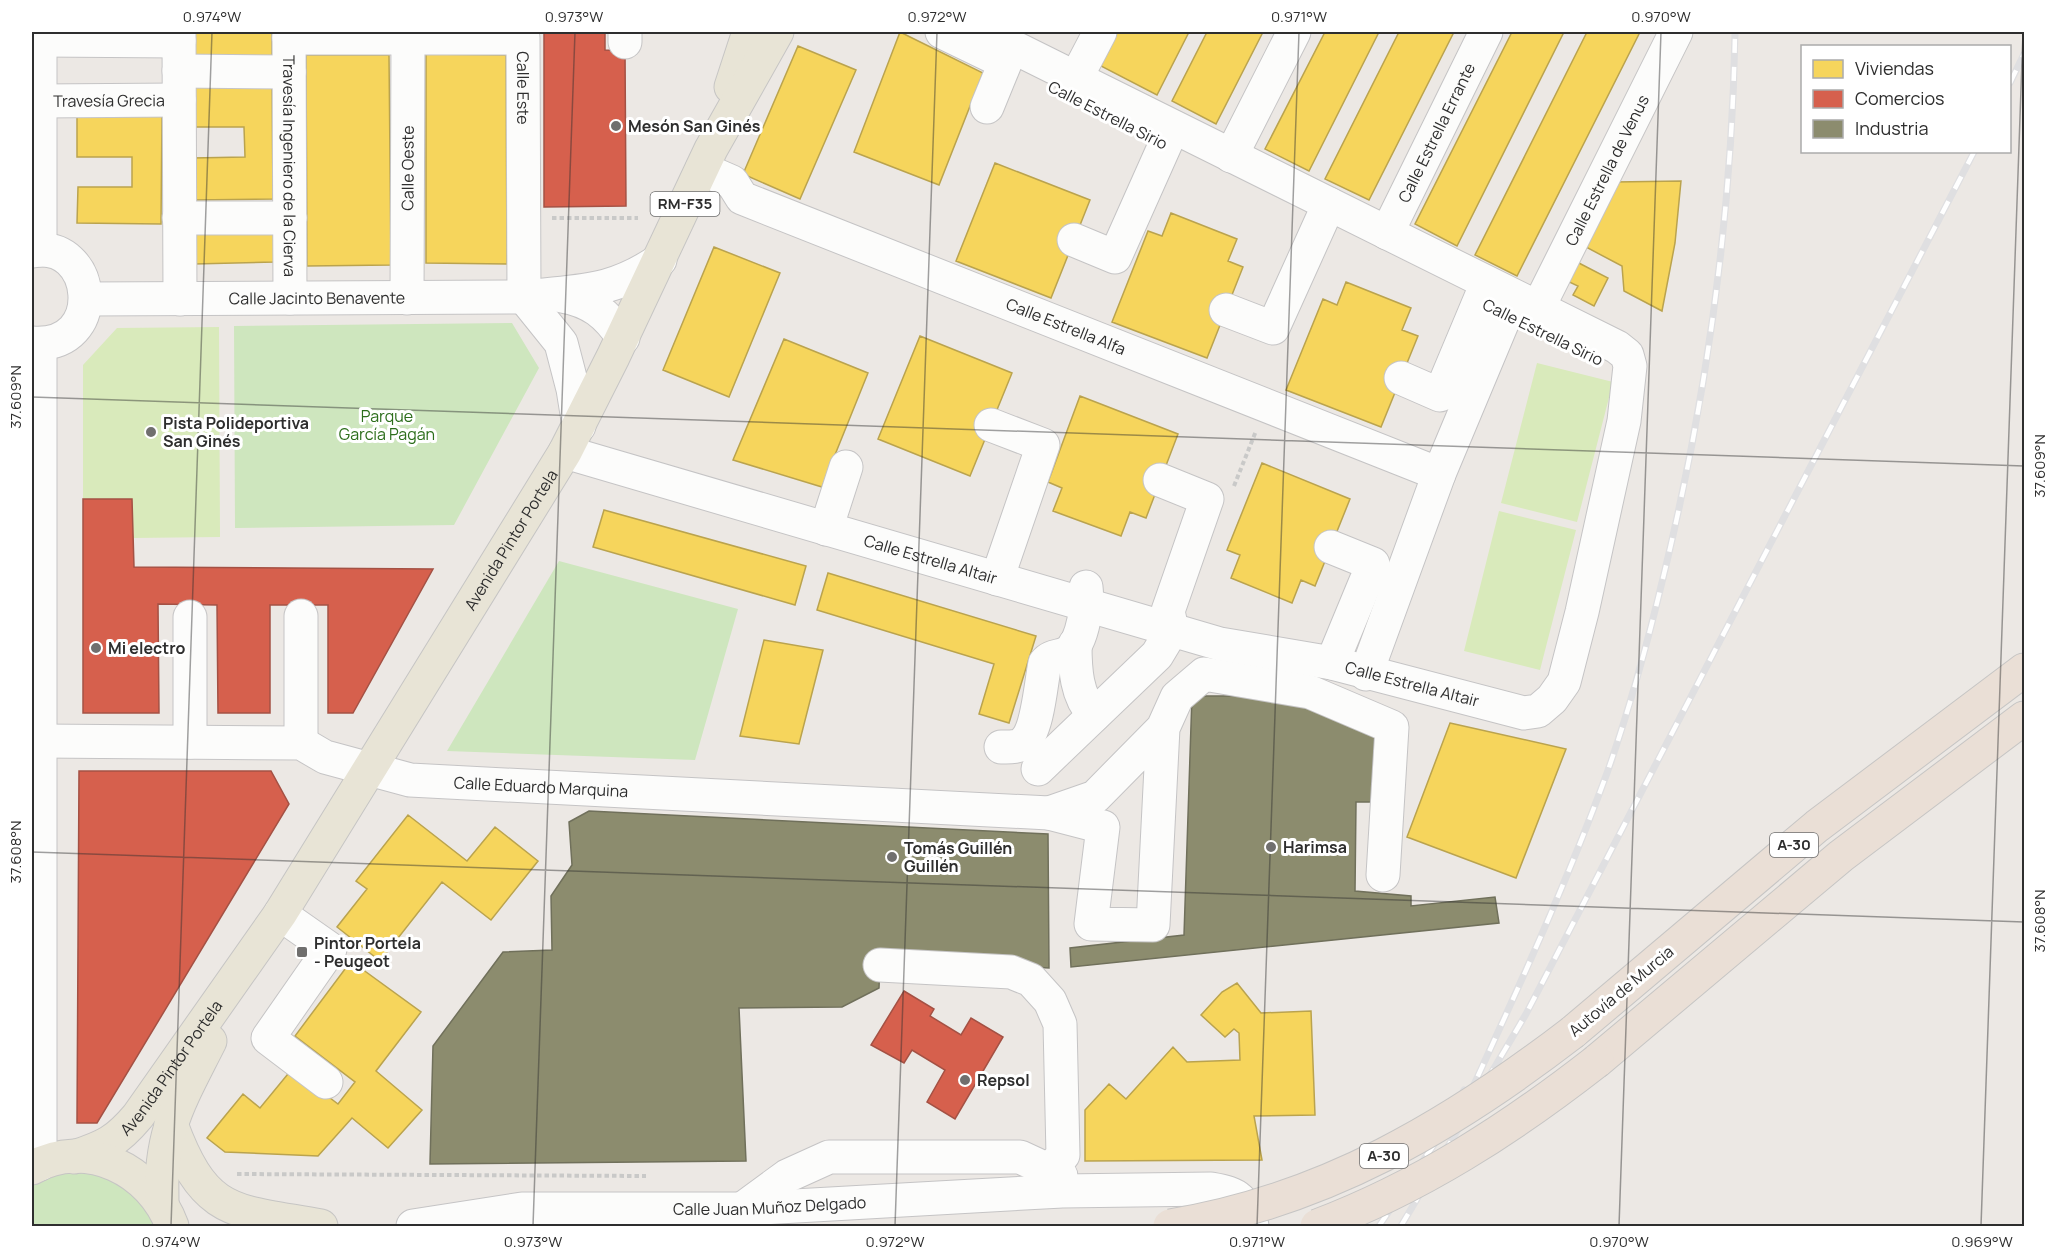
<svg xmlns="http://www.w3.org/2000/svg" width="2056" height="1258" font-family="Manrope,sans-serif">
	<rect width="100%" height="100%" fill="#ece8e4"/>
	<path fill="#cee6be" d="M512 323 539 368 454 525 235 528 234 326Z
		M559 561 738 609 695 760 447 751Z
		M92 1157 172 1226H32V1168Z"/>
	<path fill="#d9eabb" d="M219 327 220 537 133 538 131 499H83V365L117 328Z
		M1537 363 1613 382 1577 522 1501 503Z
		M1499 511 1576 530 1540 670 1464 651Z"/>
	<path fill="#f6d55c" stroke="#baa34e" stroke-width="1.5" d="M192 32H272V56H192Z
		M900 32 983 73 939 185 854 152Z
		M1115 32H1189L1157 95 1099 65Z
		M1207 32H1263L1216 124 1172 101Z
		M1325 32H1379L1309 171 1265 149Z
		M1399 32H1454L1369 200 1325 179Z
		M1512 32H1564L1457 246 1415 224Z
		M1587 32H1640L1517 276 1475 255Z
		M798 46 856 70 800 199 743 174Z
		M426 54 506 55 507 264 426 263Z
		M306 55H389L391 265 307 266Z
		M192 80H272L273 199 192 200V158L245 157 244 127H193Z
		M77 113 162 114 161 224 77 223 78 187H132V157H77Z
		M995 163 1090 200 1051 298 956 261Z
		M1681 181 1675 243 1662 311 1624 291 1622 266 1584 246 1615 182Z
		M1171 213 1237 239 1228 261 1243 267 1207 358 1112 322 1148 231 1162 236Z
		M194 227H274V262L194 264Z
		M714 247 780 273 729 397 663 370Z
		M1575 261 1608 278 1594 306 1573 295 1578 286 1565 280Z
		M1346 282 1411 308 1402 330 1418 336 1381 427 1286 390 1323 299 1337 305Z
		M920 336 1012 373 970 476 878 439Z
		M784 339 868 373 822 487 733 460Z
		M1080 396 1178 434 1146 518 1130 512 1121 536 1053 511 1062 488 1048 482Z
		M1262 463 1350 499 1315 586 1301 580 1292 603 1231 578 1240 555 1227 550Z
		M604 510 806 566 795 605 593 547Z
		M828 573 1036 636 1009 723 979 714 994 664 817 610Z
		M764 640 823 650 799 744 740 736Z
		M1450 723 1566 749 1516 878 1407 837Z
		M408 815 467 861 495 827 538 861 491 920 442 882 380 961 337 927 367 889 356 881Z
		M351 961 421 1012 376 1071 422 1110 388 1148 352 1118 318 1156 225 1152 207 1138 243 1094 260 1108 292 1069 338 1104 355 1082 295 1036Z
		M1237 983 1261 1013 1311 1011 1315 1115 1254 1116 1262 1160 1085 1161V1110L1109 1084 1126 1099 1173 1047 1187 1062 1240 1060 1239 1033 1234 1029 1225 1037 1201 1015 1222 992Z"/>
	<path fill="#d6604d" stroke="#a45144" stroke-width="1.5" d="M544 32H605V50L625 51 626 206 544 207Z
		M83 499H132L134 567 433 569 353 713H328V605H270V713H218L217 605 158 604 159 713H83Z
		M79 771H271L289 804 97 1123H77Z
		M904 991 934 1009 930 1016 961 1035 971 1018 1003 1037 955 1119 927 1102 945 1070 912 1050 904 1063 871 1045Z"/>
	<path fill="#8c8c6e" stroke="#70705b" stroke-width="1.5" d="M1192 696H1302L1375 729 1371 802H1356L1355 891 1411 896V906L1495 897 1499 923 1071 967 1070 948 1184 935Z
		M589 811 1048 834 1049 968 880 959 879 988 842 1007 739 1008 746 1161 430 1164 433 1046 503 952 552 950 551 896 572 865 569 822Z"/>
	<g fill="none" stroke-linecap="round" stroke-linejoin="round">
		<defs>
			<g id="minor">
				<path d="M179 32 180 299"/>
				<path id="s1" d="M289 32 290 298"/>
				<path d="M942 32 1002 61"/>
				<path id="s2" d="M289 38H523L524 297"/>
				<path d="M40 40 179 41"/>
				<path d="M625 42V32"/>
				<path d="M179 71 289 72"/>
				<path d="M1076 78 1100 32"/>
				<path id="s3" d="M40 101 179 100"/>
				<path d="M987 107 1012 46"/>
				<path d="M1231 156 1294 32"/>
				<path id="s4" d="M702 169 732 182 742 198 1439 474"/>
				<path d="M179 218H290"/>
				<path id="s5" d="M1387 233 1486 32"/>
				<path d="M1074 240 1115 257 1173 127"/>
				<path d="M40 250V32"/>
				<path d="M32 251C96 238 109 349 32 343"/>
				<path d="M562 296C591 301 607 314 623 338"/>
				<path d="M524 297 561 343 573 389 579 426"/>
				<path id="s6" d="M407 298 408 38"/>
				<path id="s7" d="M86 299 524 297C580 290 610 294 660 260"/>
				<path id="s8" d="M1538 308 1676 32"/>
				<path d="M1226 310 1273 328 1329 204"/>
				<path d="M1401 378 1440 395 1487 283"/>
				<path d="M991 425 1043 445 997 579"/>
				<path id="s9" d="M565 452 1220 644 1332 663 1524 713 1538 711 1552 699 1564 682 1582 612 1624 421 1630 366 1627 355 1617 347 983 32"/>
				<path d="M826 529 846 467"/>
				<path d="M1331 547 1373 564 1332 663"/>
				<path d="M1075 644C1075 669 1076 696 1094 715"/>
				<path d="M1366 674 1439 474 1506 314"/>
				<path d="M1163 728 1153 925 1091 924 1103 827 1049 813 1095 797 1163 728 1177 697 1204 674 1310 692 1392 727 1383 875"/>
				<path id="s10" d="M41 741 301 743 325 757 410 780 1049 813"/>
				<path d="M190 742V617"/>
				<path d="M301 743V616"/>
				<path d="M1001 747C1008 747 1018 748 1024 742 1038 730 1041 682 1045 663 1052 654 1061 658 1070 651 1083 641 1088 603 1086 587"/>
				<path d="M1038 769 1157 655 1172 630 1168 611 1207 499 1160 480"/>
				<path d="M280 914 330 949 268 1038 326 1082"/>
				<path d="M880 965 1011 972 1031 980 1050 1001 1060 1024 1063 1155 1049 1171"/>
				<path d="M40 1164V344"/>
				<path d="M742 1209 787 1176 829 1157H1020L1061 1176V1186"/>
				<path id="s11" d="M413 1226 522 1209H742L1062 1191 1211 1189C1240 1194 1244 1199 1252 1226"/>
			</g>
			<g id="major">
				<path d="M731 87 749 32"/>
				<path d="M171 1124C205 1217 233 1210 321 1226"/>
				<path id="s12" d="M74 1157C105 1147 117 1141 138 1116L280 914 565 452 613 357 711 149 777 32"/>
				<path d="M32 1168C86 1137 152 1170 172 1226"/>
				<path d="M162 1203C159 1132 180 1101 210 1041"/>
			</g>
			<path id="highway" d="M1573 1032 1817 826 2024 670
				M1597 1061 1841 856 2024 718"/>
		</defs>
		<use href="#minor" stroke="#c5c4c5" stroke-width="35"/>
		<use href="#major" stroke="#c6c5c4" stroke-width="35"/>
		<use href="#highway" stroke="#c6c5c4" stroke-width="35"/>
		<path stroke="#c9c9c8" stroke-width="4" stroke-dasharray="4.5 3" stroke-linecap="butt" d="M552 218H638
			M1234 486 1256 431
			M237 1174 646 1176"/>
		<use href="#minor" stroke="#fcfcfb" stroke-width="33"/>
		<use href="#major" stroke="#e8e4d6" stroke-width="33"/>
		<use href="#highway" stroke="#eadfd6" stroke-width="33"/>
		<defs>
			<path id="rail" d="M2010 83 2024 54
				M1466 1102C1516 993 1566 885 1607 773 1630 708 1648 641 1664 574 1707 396 1732 214 1735 32
				M1379 1226 1433 1146 1464 1090
				M1401 1226 1526 1014 1974 152"/>
		</defs>
		<use href="#rail" stroke="#dfdfe1" stroke-width="7"/>
		<use href="#rail" stroke="#fff" stroke-width="4.5" stroke-dasharray="14" stroke-linecap="butt"/>
		<defs>
			<path id="highway-bridge" d="M1170 1226C1324 1201 1451 1126 1573 1032
				M1317 1226C1420 1187 1510 1129 1597 1061"/>
		</defs>
		<use href="#highway-bridge" stroke="#c6c5c4" stroke-width="35" stroke-linecap="butt"/>
		<use href="#highway-bridge" stroke="#eadfd6" stroke-width="33"/>
	</g>
	<path fill="none" stroke="#2e2e2e" stroke-width="1.5" stroke-opacity="0.45" d="M32 397 2024 466M32 852 2024 922M171 1226 212 32M533 1226 575 32M895 1226 937 32M1257 1226 1299 32M1619 1226 1661 32M1981 1226 2023 32"/>
	<g fill="#706f6e" stroke="#fff" stroke-width="2">
		<circle cx="616" cy="126" r="6"/>
		<circle cx="151" cy="432" r="6"/>
		<circle cx="96" cy="648" r="6"/>
		<circle cx="1271" cy="847" r="6"/>
		<circle cx="892" cy="857" r="6"/>
		<rect x="296" y="946" width="12" height="12" rx="3"/>
		<circle cx="965" cy="1080" r="6"/>
	</g>
	<g text-anchor="middle" stroke-width="6" stroke-linejoin="round" paint-order="stroke">
		<g fill="#fff" stroke="#6d6d6d" stroke-width="1.5">
			<rect x="650.5" y="192" width="69" height="24" rx="4.5"/>
			<rect x="1770" y="833" width="48" height="24" rx="4.5"/>
			<rect x="1360" y="1144" width="48" height="24" rx="4.5"/>
		</g>
		<g font-size="15" font-weight="bold" fill="#2e2e2e">
			<text x="685" y="209">RM-F35</text>
			<text x="1794" y="850">A-30</text>
			<text x="1384" y="1161">A-30</text>
		</g>
		<g font-size="16" fill="#2e2e2e" stroke="#fff">
			<text dy="6" stroke="none"><textPath href="#s2" startOffset="284">Calle Este</textPath></text>
			<text dy="6" stroke="none"><textPath href="#s3" startOffset="69">Travesía Grecia</textPath></text>
			<text transform="translate(1108 115) rotate(27)" y="6">Calle Estrella Sirio</text>
			<text dy="6" stroke="none"><textPath href="#s5" startOffset="112">Calle Estrella Errante</textPath></text>
			<text dy="6" stroke="none"><textPath href="#s1" startOffset="134">Travesía Ingeniero de la Cierva</textPath></text>
			<text dy="6" stroke="none"><textPath href="#s6" startOffset="130">Calle Oeste</textPath></text>
			<text dy="6" stroke="none"><textPath href="#s8" startOffset="154">Calle Estrella de Venus</textPath></text>
			<text dy="6" stroke="none"><textPath href="#s7" startOffset="231">Calle Jacinto Benavente</textPath></text>
			<text dy="6" stroke="none"><textPath href="#s4" startOffset="400">Calle Estrella Alfa</textPath></text>
			<text transform="translate(1543 332) rotate(26)" y="6">Calle Estrella Sirio</text>
			<text dy="6" stroke="none"><textPath href="#s12" startOffset="764">Avenida Pintor Portela</textPath></text>
			<text dy="6" stroke="none"><textPath href="#s9" startOffset="381">Calle Estrella Altair</textPath></text>
			<text dy="6" stroke="none"><textPath href="#s9" startOffset="879">Calle Estrella Altair</textPath></text>
			<text dy="6" stroke="none"><textPath href="#s10" startOffset="507">Calle Eduardo Marquina</textPath></text>
			<text transform="translate(1621 991) rotate(-40)" y="6">Autovía de Murcia</text>
			<text dy="6" stroke="none"><textPath href="#s12" startOffset="136">Avenida Pintor Portela</textPath></text>
			<text dy="6" stroke="none"><textPath href="#s11" startOffset="358">Calle Juan Muñoz Delgado</textPath></text>
		</g>
		<g font-size="16" font-weight="bold" fill="#2e2e2e" stroke="#fff" text-anchor="start">
			<text x="628" y="132">Mesón San Ginés</text>
			<text x="163" y="429">Pista Polideportiva<tspan x="163" dy="18">San Ginés</tspan></text>
			<text x="108" y="654">Mi electro</text>
			<text x="1283" y="853">Harimsa</text>
			<text x="904" y="854">Tomás Guillén<tspan x="904" dy="18">Guillén</tspan></text>
			<text x="314" y="949">Pintor Portela<tspan x="314" dy="18">- Peugeot</tspan></text>
			<text x="977" y="1086">Repsol</text>
		</g>
		<g font-size="16" fill="#2c6e1b" stroke="#fff">
			<text x="387" y="422">Parque<tspan x="387" dy="18">García Pagán</tspan></text>
		</g>
	</g>
	<rect width="2056" height="1258" fill="none" stroke="#ffffff" stroke-width="66"/>
	<rect x="1801" y="45" width="210" height="108" fill="#ffffff" stroke="#ababab" stroke-width="1.5"/>
	<rect x="1813" y="60" width="30" height="18" fill="#f6d55c" stroke="#ababab" stroke-width="1.5"/>
	<text x="1855" y="75" font-size="18" fill="#2e2e2e">Viviendas</text>
	<rect x="1813" y="90" width="30" height="18" fill="#d6604d" stroke="#ababab" stroke-width="1.5"/>
	<text x="1855" y="105" font-size="18" fill="#2e2e2e">Comercios</text>
	<rect x="1813" y="120" width="30" height="18" fill="#8c8c6e" stroke="#ababab" stroke-width="1.5"/>
	<text x="1855" y="135" font-size="18" fill="#2e2e2e">Industria</text>
	<rect x="33" y="33" width="1990" height="1192" fill="none" stroke="#2e2e2e" stroke-width="2"/>
	<g font-size="15" text-anchor="middle" fill="#2e2e2e">
		<text x="212" y="22">0.974°W</text>
		<text x="574" y="22">0.973°W</text>
		<text x="937" y="22">0.972°W</text>
		<text x="1299" y="22">0.971°W</text>
		<text x="1661" y="22">0.970°W</text>
		<text transform="translate(16 397) rotate(-90)" y="5">37.609°N</text>
		<text transform="translate(2040 466) rotate(-90)" y="5">37.609°N</text>
		<text transform="translate(16 852) rotate(-90)" y="5">37.608°N</text>
		<text transform="translate(2040 921) rotate(-90)" y="5">37.608°N</text>
		<text x="171" y="1247">0.974°W</text>
		<text x="533" y="1247">0.973°W</text>
		<text x="895" y="1247">0.972°W</text>
		<text x="1257" y="1247">0.971°W</text>
		<text x="1619" y="1247">0.970°W</text>
		<text x="1982" y="1247">0.969°W</text>
	</g>
</svg>
